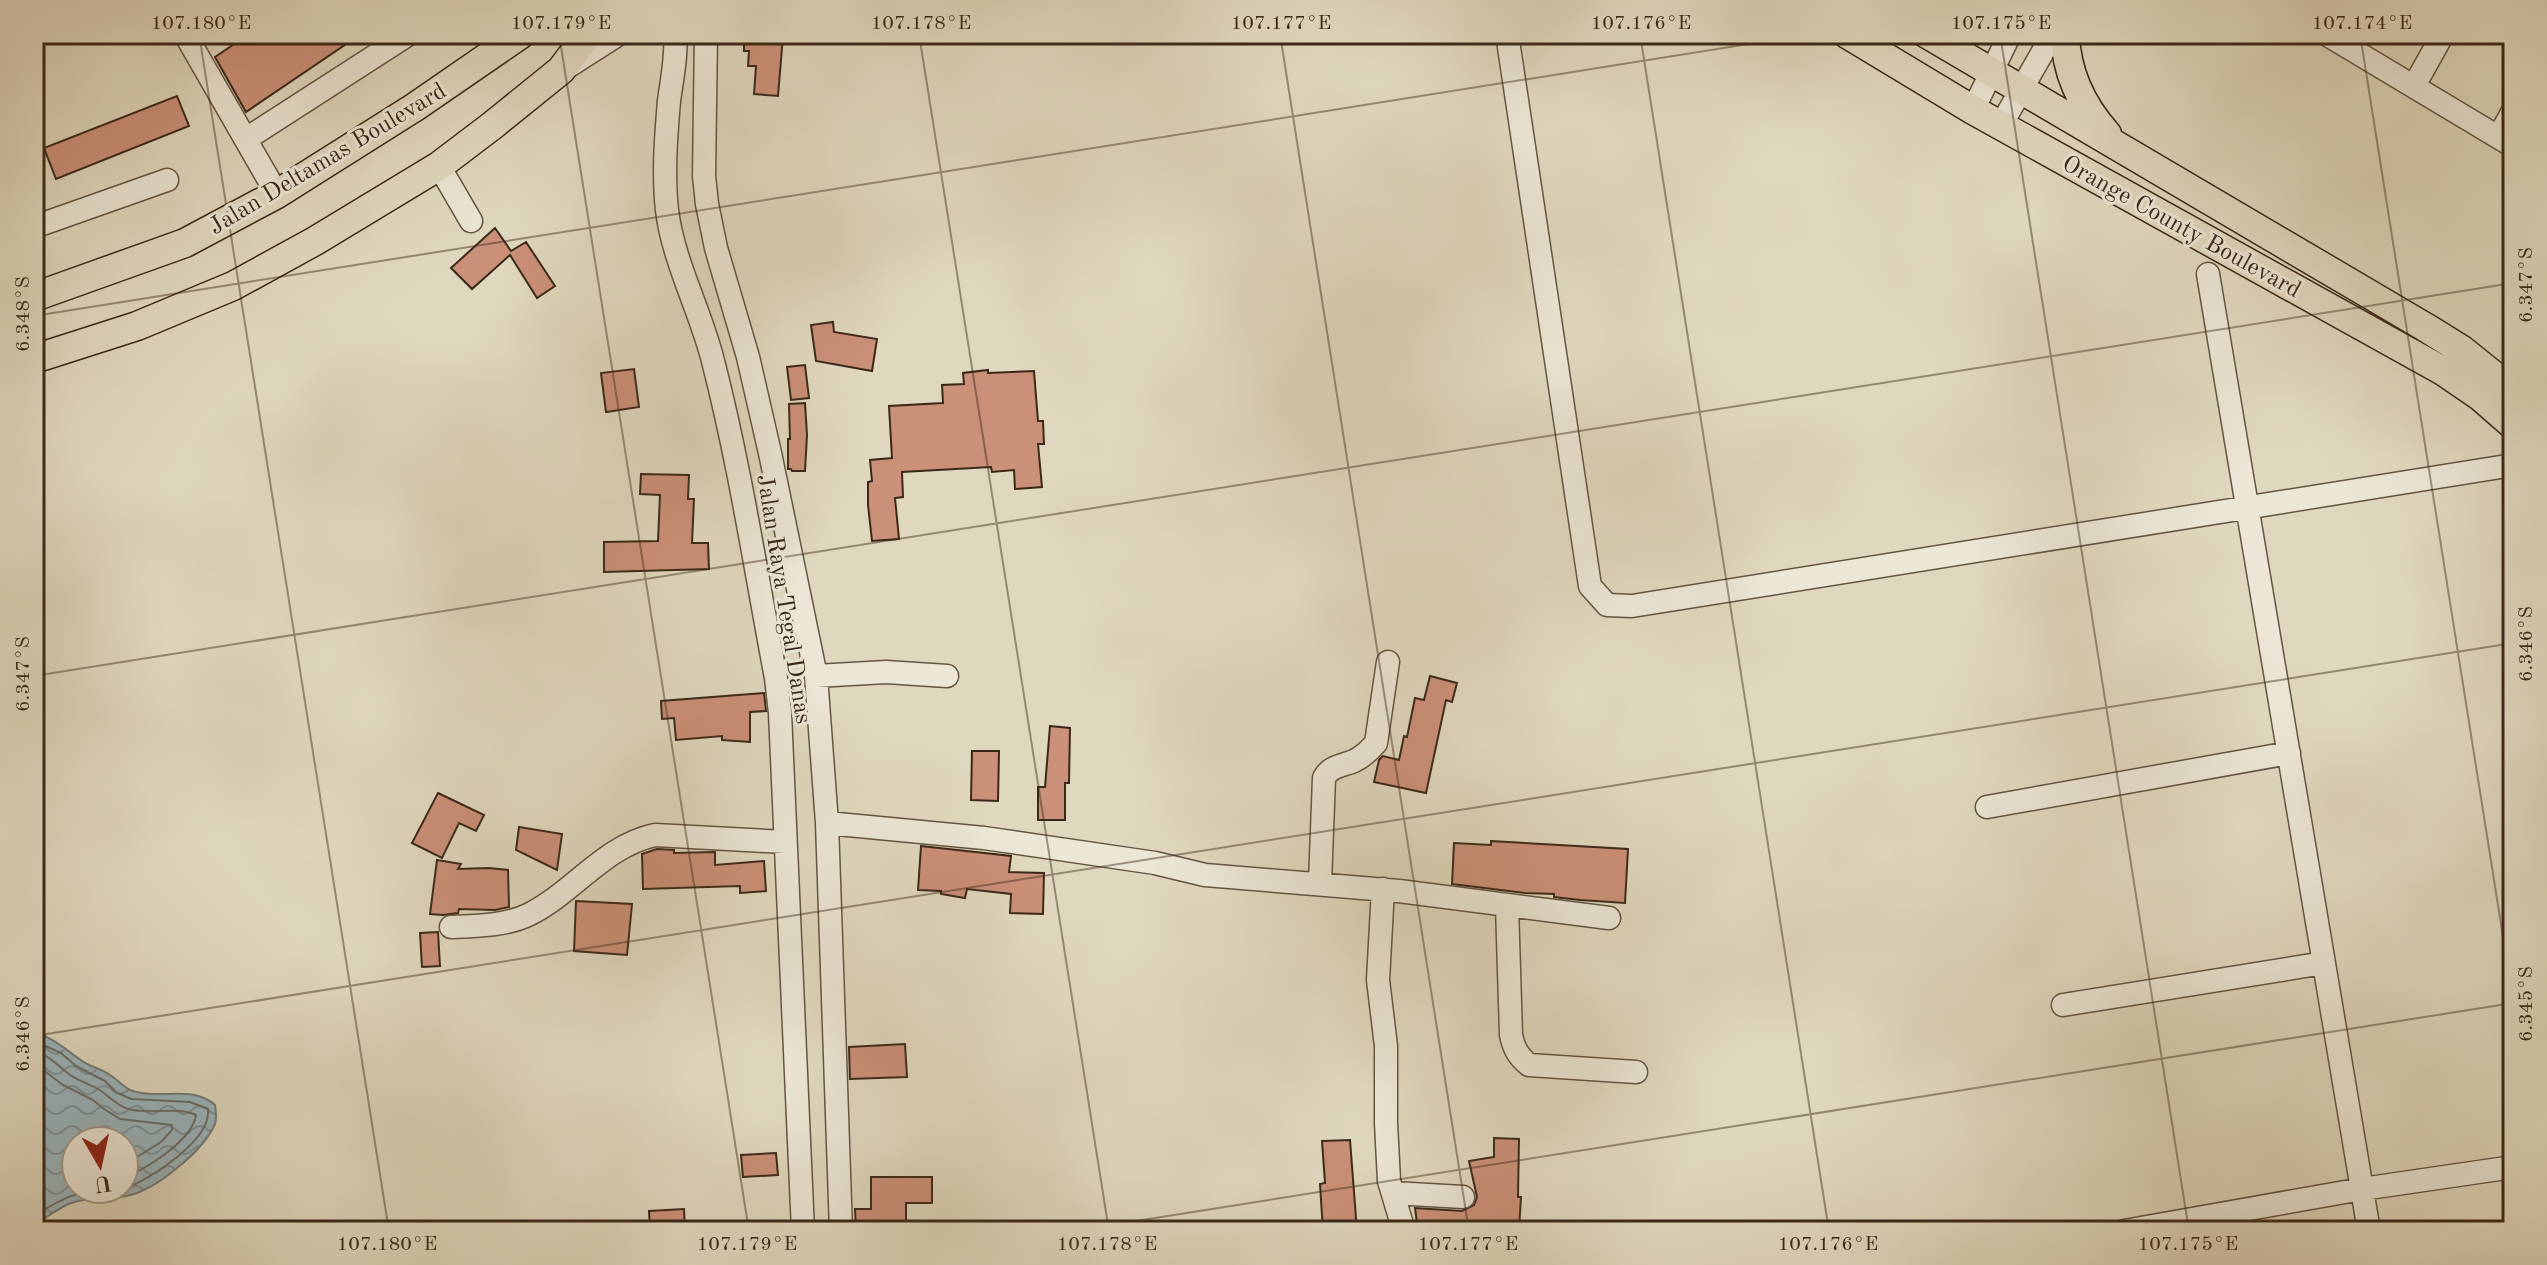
<svg xmlns="http://www.w3.org/2000/svg" width="2547" height="1265" font-family="'Old Standard TT',serif">
	<defs>
		<pattern id="water-waves" width="16" height="10" patternUnits="userSpaceOnUse" patternTransform="scale(2)"><rect width="16" height="10" fill="#9ab6bd"/><path d="M0 5q4-4 8 0t8 0" fill="none" stroke="#7f9499"/></pattern>
	</defs>
	<rect width="100%" height="100%" fill="#e0d8be"/>
	<filter id="stains"><feTurbulence type="fractalNoise" baseFrequency=".0025" numOctaves="4"/><feColorMatrix values="0 0 0 0 .2 0 0 0 0 .09 0 0 0 0 .02 0 0 0 .5 -.17"/></filter>
	<radialGradient id="worn" r=".72"><stop offset=".6" stop-color="#630" stop-opacity="0"/><stop offset="1" stop-color="#630" stop-opacity=".3"/></radialGradient>
	<path fill="url(#water-waves)" stroke="#747e7b" stroke-width="2" fill-rule="evenodd" d="M34 1032C54 1038 66 1050 82 1061 91 1067 102 1069 110 1075 118 1080 122 1086 130 1090 158 1101 192 1084 215 1105 216 1112 217 1118 215 1124 203 1151 155 1191 126 1196 107 1200 89 1197 71 1203 58 1208 46 1218 34 1225ZM76 1141H124V1189H76Z"/>
	<g fill="none" stroke-linecap="round" stroke-linejoin="round">
		<path stroke="#6a706b" stroke-width="2" d="M34 1041 61 1053 76 1066 105 1081 116 1092 131 1099 190 1102 208 1109C212 1140 149 1180 124 1189
			M34 1051C49 1055 58 1066 70 1075 79 1081 89 1084 98 1089 108 1095 116 1105 128 1109 150 1115 177 1106 196 1115 192 1141 147 1168 124 1178
			M34 1063 63 1085 93 1100 104 1109 120 1119 172 1125V1130L161 1142 124 1165
			M34 1216C67 1195 78 1191 117 1189"/>
	</g>
	<path fill="#cb9078" stroke="#3a2919" stroke-width="2" d="M249 34H361L246 112 215 57Z
		M744 35 783 36 778 96 754 94 756 66H748L749 51H744Z
		M177 96 189 126 56 179 44 148Z
		M495 228 511 251 526 242 555 286 537 298 510 255 472 289 451 268Z
		M833 322 834 332 877 339 872 371 816 361 811 325Z
		M805 365 809 398 791 400 787 367Z
		M634 369 639 407 606 412 601 373Z
		M988 370V373L1034 371 1038 421H1043L1044 444H1038L1042 487 1015 489 1014 470 992 472 991 467 902 472 903 497 895 498 899 539 872 541 868 505V482L872 481 870 460 892 458 889 406 943 403 942 385 964 384 963 373Z
		M805 403 807 435 805 471H792L791 469H788V439H790L789 404Z
		M641 474 689 475 688 499H694L692 543H708L709 569 604 572V542L658 541 660 495 640 494Z
		M1430 676 1457 683 1452 702 1446 700 1426 793 1374 782 1379 760 1383 756 1399 760 1404 736 1407 737 1415 698 1424 700Z
		M764 693 766 711 750 712V742L722 740V736L676 740 674 718 662 719 661 701Z
		M1050 726 1070 728 1069 783H1065V820H1038V787H1045Z
		M972 751H999L998 801 971 800Z
		M438 793 484 815 476 831 459 823 442 858 412 843Z
		M519 827 562 834 557 870 516 850Z
		M1491 841 1628 849 1625 903 1580 900 1554 897V894L1525 893 1452 884 1454 843 1491 845Z
		M921 846 1011 856 1009 872 1044 873 1043 914 1010 913 1011 894 967 889 965 898 941 894V891L918 890Z
		M657 849 674 850V853L715 852V865L764 861 766 891 740 893V886L643 889 642 854Z
		M437 860 461 864 458 869 489 868 508 870 509 907 495 910 459 909 458 913 443 915 430 914Z
		M576 901 632 904 627 955 574 951Z
		M438 932 440 966 422 967 420 933Z
		M905 1044 907 1077 850 1079 849 1047Z
		M1494 1138 1519 1139 1518 1197H1521L1519 1229 1477 1227 1476 1231H1418L1415 1208 1462 1211 1474 1205 1477 1197 1469 1161 1494 1157Z
		M1350 1140 1357 1231H1323L1320 1184 1325 1183 1322 1141Z
		M776 1153 778 1175 743 1177 741 1155Z
		M871 1177H932V1203H906V1231H856L855 1209H871Z
		M684 1209 685 1231H650L649 1211Z"/>
	<g fill="none" stroke-linecap="round" stroke-linejoin="round">
		<defs>
			<path id="minor" d="M185 34 277 194
				M675 34C677 56 672 78 669 101 666 136 663 174 667 210 673 261 701 312 713 361 740 466 756 573 776 678L780 713 803 1231
				M706 34 704 176 707 204 716 248 748 357 770 453 816 676 827 823 841 1231
				M1507 34 1590 586 1607 605 1632 606 2513 465
				M2326 34 2513 146
				M569 66 619 34
				M2414 86 2443 34
				M1973 110 2010 34
				M2001 125 2053 34
				M2499 136 2513 111
				M246 139 409 34
				M439 166 471 221
				M34 227 167 180
				M2208 274 2369 1231
				M816 676 886 672 947 676
				M1987 807 2289 753
				M827 823 984 838 1155 863 1205 875 1399 891 1609 918
				M1320 883 1324 778C1330 766 1342 766 1354 761 1363 757 1369 751 1376 743L1388 662
				M1383 889 1378 980 1386 1046V1123L1389 1181 1404 1231
				M1507 906 1511 1035C1514 1049 1518 1056 1529 1065L1636 1072
				M451 927C477 926 506 926 530 914 575 891 604 846 655 835L785 842
				M2063 1005 2324 963
				M1393 1193 1463 1197
				M2124 1231 2362 1189 2513 1167"/>
			<path id="major" d="M1847 34 1973 110 2443 371 2481 397 2513 425
				M1927 34 2425 327 2462 350 2513 391
				M2065 34C2066 72 2082 106 2107 134
				M34 297 185 243 277 194 415 107 521 34
				M34 359 137 326 233 286 315 241 439 166 493 125 561 70 588 34"/>
		</defs>
		<use href="#minor" stroke="#645542" stroke-width="25"/>
		<use href="#major" stroke="#3a2919" stroke-width="31"/>
		<use href="#minor" stroke="#ebe6d5" stroke-width="22"/>
		<use href="#major" stroke="#e0d8be" stroke-width="28"/>
	</g>
	<path fill="none" stroke="#3a2919" stroke-width="2" stroke-opacity="0.45" d="M199 34 389 1231M559 34 749 1231M919 34 1109 1231M1280 34 1469 1231M1640 34 1829 1231M2000 34 2189 1231M2360 34 2513 1000M34 316 1812 34M34 676 2513 283M34 1036 2513 643M1073 1231 2513 1003"/>
	<g text-anchor="middle" stroke-width="6" stroke-linejoin="round" paint-order="stroke">
		<g font-size="24" fill="#3a2919" stroke="#ebe6d5">
			<text transform="translate(327 158) rotate(-31)" y="8">Jalan Deltamas Boulevard</text>
			<text transform="translate(2182 226) rotate(29)" y="8">Orange County Boulevard</text>
			<text transform="translate(785 599) rotate(81)" y="8">Jalan Raya Tegal Danas</text>
		</g>
	</g>
	<rect width="2547" height="1265" fill="none" stroke="#e0d8be" stroke-width="88"/>
	<g transform="translate(100 1165) rotate(171)"><circle r="38" fill="#ebe6d5" stroke="#a49a8a" stroke-width="2"/>
	<path d="M0-6L14 30L0 20L-14 30Z" fill="#8f2418"/>
	<text y="-12" font-size="22" font-weight="bold" text-anchor="middle" fill="#3a2919">U</text>
	</g>
	<rect x="44" y="44" width="2459" height="1177" fill="none" stroke="#3a2919" stroke-width="3"/>
	<g font-size="20" text-anchor="middle" fill="#3a2919">
		<text x="201" y="29">107.180°E</text>
		<text x="561" y="29">107.179°E</text>
		<text x="921" y="29">107.178°E</text>
		<text x="1281" y="29">107.177°E</text>
		<text x="1641" y="29">107.176°E</text>
		<text x="2001" y="29">107.175°E</text>
		<text x="2362" y="29">107.174°E</text>
		<text transform="translate(2525 285) rotate(-90)" y="7">6.347°S</text>
		<text transform="translate(22 314) rotate(-90)" y="7">6.348°S</text>
		<text transform="translate(2525 644) rotate(-90)" y="7">6.346°S</text>
		<text transform="translate(22 674) rotate(-90)" y="7">6.347°S</text>
		<text transform="translate(2525 1004) rotate(-90)" y="7">6.345°S</text>
		<text transform="translate(22 1034) rotate(-90)" y="7">6.346°S</text>
		<text x="387" y="1250">107.180°E</text>
		<text x="747" y="1250">107.179°E</text>
		<text x="1107" y="1250">107.178°E</text>
		<text x="1468" y="1250">107.177°E</text>
		<text x="1828" y="1250">107.176°E</text>
		<text x="2188" y="1250">107.175°E</text>
	</g>
	<rect width="100%" height="100%" filter="url(#stains)"/>
	<rect width="100%" height="100%" fill="url(#worn)"/>
</svg>
